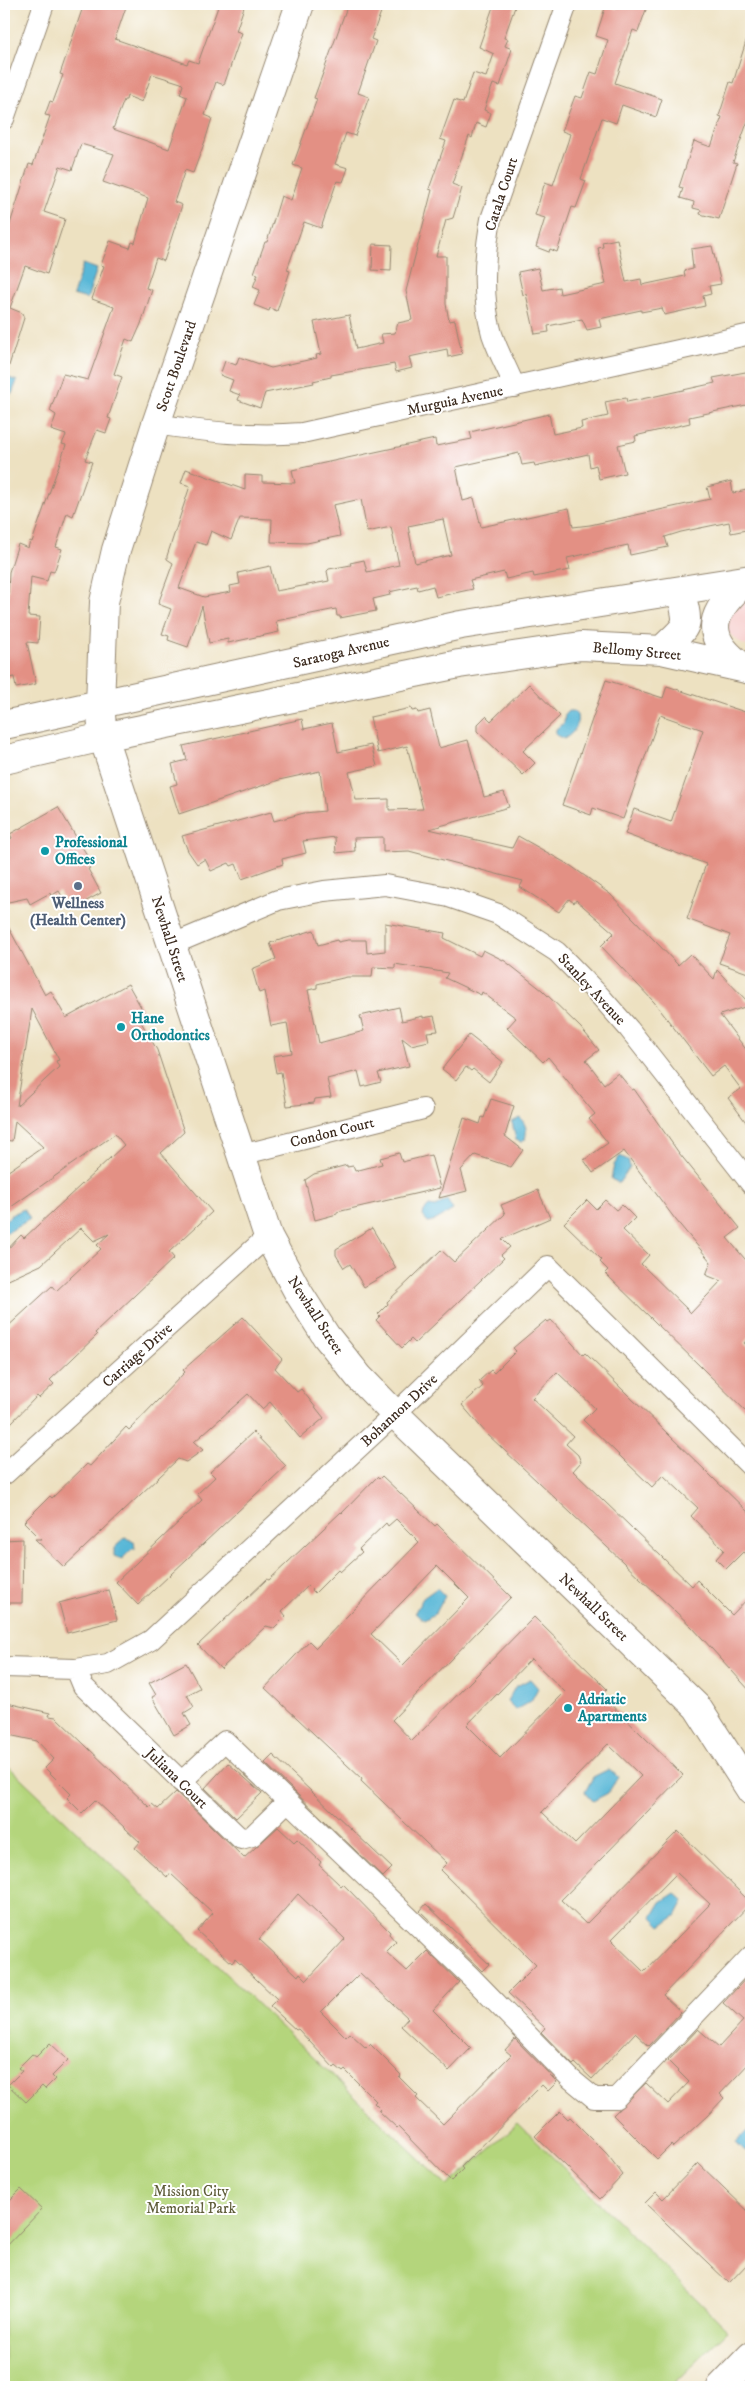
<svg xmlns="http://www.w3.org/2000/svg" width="755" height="2391" font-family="'IM FELL DW Pica',serif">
	<rect width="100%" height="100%" fill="#fff"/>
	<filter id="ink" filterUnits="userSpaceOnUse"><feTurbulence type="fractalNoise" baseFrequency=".02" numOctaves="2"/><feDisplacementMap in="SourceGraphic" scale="10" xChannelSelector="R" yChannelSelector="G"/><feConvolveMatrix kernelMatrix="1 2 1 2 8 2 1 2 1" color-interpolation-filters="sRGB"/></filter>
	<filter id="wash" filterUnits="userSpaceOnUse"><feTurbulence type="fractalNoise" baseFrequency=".0096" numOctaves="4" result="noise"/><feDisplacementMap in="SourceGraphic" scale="20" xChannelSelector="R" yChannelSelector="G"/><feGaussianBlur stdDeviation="1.12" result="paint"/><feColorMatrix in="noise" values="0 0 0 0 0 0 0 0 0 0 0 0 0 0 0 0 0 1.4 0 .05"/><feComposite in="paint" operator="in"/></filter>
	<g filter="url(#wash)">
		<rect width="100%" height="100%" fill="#ede1c1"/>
		<path fill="#f7d0cf" d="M751 595V648L742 644 727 632 726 611Z"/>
		<path fill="#b4d57c" stroke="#78804d" d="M4 1762 448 2186 518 2123 728 2330 670 2387H4Z"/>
		<path fill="#59b7d7" stroke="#4a707a" d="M83 264 97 269 87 299 73 295Z
			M4 376 17 381 12 394 4 391Z
			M568 711H573L577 715C579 726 574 733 564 739L556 735V729L564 723 565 714Z
			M520 1118C527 1125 527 1131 525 1140L521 1142 516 1140 512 1122Z
			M620 1156 628 1160 630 1167 619 1183 611 1179 614 1165Z
			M447 1200 453 1210 436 1220 428 1222 423 1216 424 1211 429 1206 435 1207Z
			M24 1209 30 1219 7 1233 4 1229V1221L13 1214Z
			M125 1538 134 1541 135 1549H132L122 1559 114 1556V1548Z
			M437 1588 445 1596 436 1613 424 1620 415 1612 423 1598Z
			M530 1679 538 1688 531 1701 515 1710 507 1702 515 1687Z
			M609 1769 618 1777 608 1793 593 1801 585 1792 593 1777Z
			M675 1893 684 1901 676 1916 661 1926 652 1917 661 1902Z
			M751 2127V2149L747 2153 736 2142Z"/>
		<g id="blocks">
			<path fill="#e39084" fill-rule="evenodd" d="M84 4H127L115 39 187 64 189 60 198 63 219 4H245L236 31 242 33 224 85 216 82 205 115 212 118 205 141 193 173 185 170 174 202 182 205 164 261 156 258 146 288 152 290 141 324 133 342 126 339 114 374 122 377 108 418 111 419 106 433 97 430 85 460 92 462 73 516 67 513 56 547 62 549 54 572 50 571 47 581 31 577 28 616 40 617 38 643 27 642 36 684 16 688 14 677 4 679 9 572 18 544 28 548 30 541 32 542 66 445 62 444 66 435 51 430 56 415 50 411 63 374 88 380 114 307 92 299 104 266 101 265 110 241 130 248 132 242 135 243 148 198 103 182 114 154 81 144 72 170 60 166 44 212 65 219 47 274 25 266 10 308 22 313 24 318 7 372H4V243L29 164 33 165 50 116 45 115 50 101 53 102 63 75 60 74ZM152 74 181 83 183 85 180 94 187 97 169 149 113 129 124 100H126L127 96 142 102Z
				M348 4H384L371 39 376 41 358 93 369 97 355 136 346 133 335 164 348 168 343 182 337 181 321 228 304 222 287 270 290 271 277 311 270 308 269 311 254 305 260 290 253 287 258 274 254 273 265 242H267L281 196 291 200 302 168 293 165 317 99 314 98Z
				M494 4H516L504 38 508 39 505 46 512 49 500 86 493 84 484 110 491 113 486 127 476 123 472 138 469 136 452 184 462 188 453 218 446 220 436 256H446V304L449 321 455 320 462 354 448 357 447 349 409 357 412 368 396 372 394 364 331 375V377L313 381 314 383 265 393 260 408 238 400 240 395 229 391 233 380 220 375 225 361 236 365 239 357 271 368 317 358 316 355 321 354 314 322 349 315 356 349 383 343 381 334 395 333 398 323 412 320 406 291 432 190 429 189 446 141 440 139 454 100 463 103 473 73 486 77 494 54 479 47Z
				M618 4H648L638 32 633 30 615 83 662 99 656 117 622 105 616 123 602 118 581 179 586 181 576 208 572 207 557 252 550 249 549 252 536 247 545 218 535 215 545 182 553 185 568 141 570 134 562 131 575 96 582 98 591 72 597 74 608 40 596 36 606 5 617 9Z
				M748 35H751V112L733 162 737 163 719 219 700 214 701 210 693 208 694 202 680 198 683 188 679 187 694 141 711 147 722 117 719 116 730 82 733 83Z
				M617 239 626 282 641 279 642 285 685 276 684 271 693 269 691 249 712 246 721 284 709 286 711 294 703 296 705 306 664 315 662 308 641 312V310L599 319 601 327 587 330 582 319 548 326 549 332 535 334 526 294 523 295 518 272 538 268 543 290 559 287 560 294 606 284 598 248 603 247 602 242Z
				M373 244 392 245 391 271 372 270Z
				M751 371V404L689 417 690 423 635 436 636 441 618 445 625 473 599 479 596 465 590 467 588 454 535 466 534 463 522 465 519 453 456 467 463 501 474 498 481 527 569 508 573 527 590 525 710 499 707 487 731 481 733 493 751 489V529L731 533 729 522 681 532 665 537 668 547 630 555 628 545 586 554 567 558 570 570 534 577 533 573 506 579 504 572 470 580 473 589 436 597 433 586 418 590 417 586 389 592 390 595 373 599 376 611 340 618V616H337L336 609 276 621 279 632 228 643V639L209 643 202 606 188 647 168 640 169 636 162 634 171 609 158 604 173 563 167 559V556L190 486 181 483 186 469 245 490V475L262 476V482L295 483 292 470 435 439 436 446 472 439 470 432 549 414 553 434 582 428 581 422 608 416 605 402 626 398 627 402 656 396 715 383 713 378ZM361 499 367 532 391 527 399 565 367 572 364 560 350 563 351 565 329 569 327 571 329 581 276 591 270 566 238 573 240 584 230 586 231 592 204 597 179 588 196 542 206 545 211 531 231 540 240 518 272 519 271 542 307 543 340 536 333 505ZM443 519 451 555 415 563 408 526Z
				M606 680 663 698 667 686 751 714V974L719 963 730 935 687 919 706 864 625 834 634 809 671 822 703 730 660 715 623 819 593 808 591 815 562 805Z
				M529 684 560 716 523 751 535 763 523 775 477 731V725L486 716 491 721Z
				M411 708 412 711 417 710 418 713 430 710 439 748 468 740 484 797 504 792 509 807 429 829 512 848 518 836 571 866 610 894 678 965 690 954 714 979 717 970 751 1005 720 1015 751 1056V1129L728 1098 741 1089 724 1066 711 1076 654 1002 601 946 614 933 576 900 574 903 569 899 559 912 520 887 523 881 409 851 383 852V837L354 838 355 851 336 853 335 837 303 841 306 853 282 859 283 864 242 879 236 864 231 866 229 863 211 871 205 859 197 864 188 851 182 836 271 812 274 821 304 813 325 811 320 771 279 780 179 814 170 786 177 784 172 764 187 760 183 746 302 719 304 729 332 723 338 752 371 745 377 766 349 772 356 800 389 799V810L423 809 407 746 378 753 370 717Z
				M58 807 90 860 86 862 90 868 88 869 101 893 70 910 59 891 51 896 50 893 30 904 27 898 4 903V842L12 838 10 834Z
				M4 919 45 995 51 991 66 1018 128 984 142 1009 136 1013 157 1050 184 1132 161 1153 212 1212 169 1252 174 1258 95 1333 97 1335 50 1380 54 1384 39 1398 37 1396 11 1423 4 1416V1330L52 1286 56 1291 101 1249 97 1245 109 1234 94 1241 81 1228 41 1265 4 1282V1253L21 1235 24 1238 124 1145 115 1134 4 1212V1174L43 1147 15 1121 12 1141 4 1140ZM32 1009 59 1060 56 1061 59 1067 17 1106Z
				M385 923 445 933 444 938 480 956 483 950 505 961 542 990 581 1028 599 1050 586 1060 604 1084 618 1073 632 1090 634 1089 679 1153 740 1228 727 1238 751 1266V1335L744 1343 751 1350V1416L605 1273 608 1270 600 1262 602 1260 564 1223 587 1200 596 1209 605 1200 616 1210 622 1205 635 1218 623 1230 649 1255 641 1264 691 1313 721 1281 706 1275 711 1262 675 1219 624 1151 593 1173 584 1160 608 1143 589 1119 595 1114 548 1057 543 1062 507 1028 516 1018 482 992 481 995 445 978 448 973 395 964V968L373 967 372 977H347L317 984V988L308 990 319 1043 364 1031 360 1016 399 1007 402 1021 423 1016V1018L434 1016 438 1031 427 1032 429 1041 411 1045 402 1038 409 1066 378 1073 381 1082 362 1087 358 1071 327 1079 331 1097 315 1099 314 1103 287 1106 281 1072 276 1073 273 1056 292 1053 287 1023 271 1026 264 991 259 993 252 969 276 959 270 943 314 930 318 945 337 940 338 942 348 940H366L367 953 385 951Z
				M469 1035 503 1062 489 1082 473 1069 471 1071 466 1067 456 1080 442 1069Z
				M491 1099 514 1106 505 1136 523 1150 511 1167 475 1155 461 1170 467 1191 439 1198 464 1118 480 1124 482 1117 484 1118Z
				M399 1153 402 1162 431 1155 440 1188 337 1212V1214L315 1220 305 1180 314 1174 347 1165V1167L353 1166 355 1171 382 1164 380 1158Z
				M538 1190 550 1218 502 1239 510 1247 501 1255 504 1258 415 1343 411 1339 402 1348 376 1320 380 1316 378 1314 388 1304 387 1302 441 1250 454 1262 505 1214 501 1205Z
				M372 1228 396 1268 364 1287 350 1264 344 1268 336 1255V1249Z
				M243 1317 282 1359 275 1368 297 1392 301 1389 324 1418 300 1438 270 1402 262 1409 248 1394 194 1442 203 1450 186 1462 178 1459 64 1567 35 1539H41L24 1522 50 1496 52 1498 87 1464 90 1466 126 1427 129 1430 185 1372 183 1370Z
				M546 1320 548 1322 551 1320 583 1355 585 1353 751 1515V1560L743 1552 726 1569 716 1559 724 1550 691 1516 698 1508 663 1475 652 1487 622 1458 583 1420 595 1408 557 1372 532 1398 573 1436 566 1444 578 1455 581 1462 573 1471 692 1586 697 1580 732 1615 751 1595V1692L692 1627 486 1433 462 1405 483 1386 479 1381 491 1370 494 1373 516 1351 513 1348Z
				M253 1432 286 1466 138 1605 116 1582 202 1500 197 1494 215 1477 210 1472Z
				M382 1476 435 1526 437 1524 511 1597 392 1720 412 1741 534 1617 607 1689 601 1695 683 1775 561 1900 586 1924 678 1831 751 1903 663 1995 681 2012 649 2046 635 2033 592 2079 575 2063 573 2065 541 2032 545 2028 508 1993 536 1965 440 1870 447 1863 361 1781 362 1779 265 1688 309 1641 316 1648 419 1542 396 1519 388 1526 386 1523 359 1549 362 1552 340 1572 338 1570 315 1593 308 1586 282 1611 286 1616 274 1628 266 1626 221 1669 198 1645 267 1579 269 1580 341 1512 342 1513 377 1477 379 1479ZM437 1566 469 1598 403 1665 371 1634ZM531 1659 565 1692 500 1758 467 1725ZM608 1744 641 1776 575 1844 542 1812ZM677 1873 710 1904 644 1972 611 1940Z
				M23 1539 22 1603H4V1540Z
				M109 1590 117 1620 67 1633 59 1603Z
				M186 1663 200 1688 187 1695 194 1707 184 1713 191 1725 174 1735 152 1697 156 1695 149 1683Z
				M7 1703 50 1713 49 1716 56 1717 149 1807 152 1804 158 1809 176 1792 244 1858 278 1827 294 1842 297 1839 321 1862 319 1865 341 1886 343 1884 390 1932 389 1934 396 1942 386 1952 407 1971 427 1951 459 1982 433 2010 471 2048 449 2071 401 2026 408 2018 360 1973 321 2012 346 2037 350 2033 366 2048 370 2044 401 2075 399 2077 418 2096 416 2098 443 2124 511 2055 505 2050 515 2039 557 2082 548 2091 542 2085 461 2167 463 2169 451 2181 398 2127 397 2128 379 2111 381 2110 374 2103 376 2101 345 2070 343 2072 336 2066 334 2068 298 2029 296 2030 270 2006 277 1999 235 1959 232 1963 197 1931 213 1913 171 1874 167 1877 135 1848 140 1842 95 1800 82 1813 67 1798 71 1794 45 1768 54 1759 37 1741 4 1734V1716ZM298 1894 345 1939 307 1980 300 1973 298 1976 259 1939Z
				M273 1755 392 1868 383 1877 265 1763Z
				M228 1763 262 1793 236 1818 205 1788Z
				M426 1904 489 1964 482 1971 420 1911Z
				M751 1973V2061L720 2094 724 2098 707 2116 673 2147 671 2145 657 2159 613 2115 646 2083 668 2104 689 2082 668 2061 698 2029 719 2047 743 2021 723 2003Z
				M50 2043 68 2060 52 2076 55 2079 45 2089 42 2086 26 2102 8 2085 22 2071 18 2068 32 2054 36 2057Z
				M560 2111 568 2119 570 2117 607 2154 623 2175 600 2199 535 2136Z
				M698 2163 751 2214V2260L729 2283 645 2203 656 2192 663 2199Z
				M21 2189 42 2209 4 2249V2206Z"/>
		</g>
	</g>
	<g filter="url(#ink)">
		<use href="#blocks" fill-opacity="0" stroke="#948670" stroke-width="1"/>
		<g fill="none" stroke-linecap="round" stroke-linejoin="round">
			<defs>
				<path id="minor" d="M4 119 44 4
					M515 387C508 370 498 352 492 334 481 296 484 257 491 219L567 4
					M156 424C208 432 250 437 302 433L751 334
					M171 945 278 900 324 891 385 885 449 897 498 914 557 952 601 997 629 1029 751 1184
					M241 1155 423 1109
					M4 1473 5 1474 268 1236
					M4 1667 76 1669 108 1664 151 1640 395 1414 548 1266 751 1467
					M76 1669 83 1686 241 1839 252 1836 288 1801
					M181 1782 225 1741 470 1976 571 2079 594 2098H616L751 1956"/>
				<path id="secondary" d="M300 4 156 424 116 550 104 602 100 704 103 737 268 1236 298 1292 326 1336 359 1377 395 1414 697 1707 751 1791
					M662 650C688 624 691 629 680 591
					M743 667C699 636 712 610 747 580
					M4 725 461 625 751 579
					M4 760 103 737 459 664 581 646 662 650 751 670
					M721 2387 751 2356"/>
			</defs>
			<use href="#minor" stroke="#948670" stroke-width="22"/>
			<use href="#secondary" stroke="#948670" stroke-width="30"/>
			<use href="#minor" stroke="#fff" stroke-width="20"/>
			<use href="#secondary" stroke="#fff" stroke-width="28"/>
		</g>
	</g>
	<g fill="#0f9aa8" stroke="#fff" stroke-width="2">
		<circle cx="45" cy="851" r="5"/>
		<circle cx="121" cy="1027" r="5"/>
		<circle cx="568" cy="1708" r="5"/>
	</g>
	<circle fill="#5c6f8a" stroke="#fff" stroke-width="2" cx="78" cy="886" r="5"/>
	<g text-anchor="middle" stroke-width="4" stroke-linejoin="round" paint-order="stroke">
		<g font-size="15" fill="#3b2a1e" stroke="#fff">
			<text transform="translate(501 194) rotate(-72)" y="5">Catala Court</text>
			<text transform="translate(176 366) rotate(-71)" y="5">Scott Boulevard</text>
			<text transform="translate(455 400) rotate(-12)" y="5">Murguia Avenue</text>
			<text transform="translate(637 651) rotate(5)" y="5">Bellomy Street</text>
			<text transform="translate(341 652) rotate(-13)" y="5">Saratoga Avenue</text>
			<text transform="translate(170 939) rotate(72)" y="5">Newhall Street</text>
			<text transform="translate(592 989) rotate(47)" y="5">Stanley Avenue</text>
			<text transform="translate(332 1132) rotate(-14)" y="5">Condon Court</text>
			<text transform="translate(316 1315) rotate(57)" y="5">Newhall Street</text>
			<text transform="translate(137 1355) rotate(-42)" y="5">Carriage Drive</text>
			<text transform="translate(399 1410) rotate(-43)" y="5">Bohannon Drive</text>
			<text transform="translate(594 1607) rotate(44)" y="5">Newhall Street</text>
			<text transform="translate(177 1778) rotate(44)" y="5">Juliana Court</text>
		</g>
		<g font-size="15" font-weight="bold" fill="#0d838f" stroke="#fff" text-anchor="start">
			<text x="55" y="847">Professional<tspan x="55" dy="17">Offices</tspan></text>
			<text x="131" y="1023">Hane<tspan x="131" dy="17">Orthodontics</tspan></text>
			<text x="578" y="1704">Adriatic<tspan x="578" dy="17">Apartments</tspan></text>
		</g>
		<g font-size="15" font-weight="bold" fill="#4e5e75" stroke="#fff">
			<text x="78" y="908">Wellness<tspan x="78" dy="17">(Health Center)</tspan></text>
		</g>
		<g font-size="15" fill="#5f5d3a" stroke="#fff">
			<text x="191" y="2196">Mission City<tspan x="191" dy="17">Memorial Park</tspan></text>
		</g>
	</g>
	<rect width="755" height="2391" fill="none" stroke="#fff" stroke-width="20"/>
</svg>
